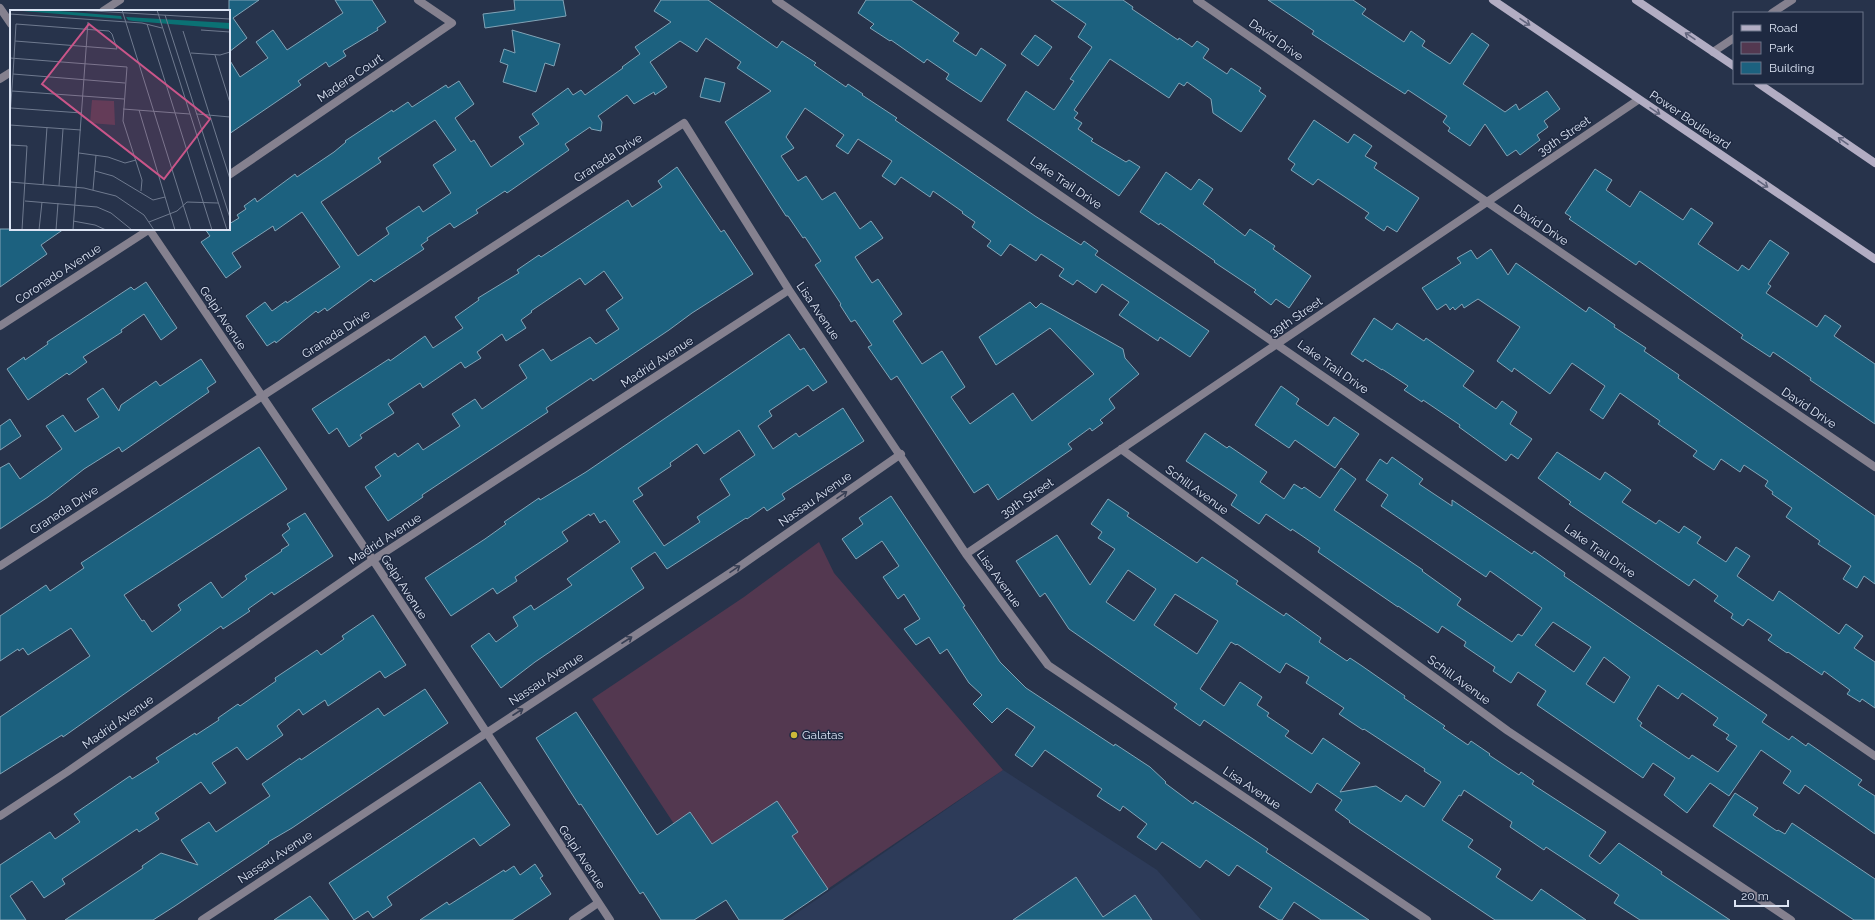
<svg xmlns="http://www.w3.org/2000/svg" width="1875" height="920" font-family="Raleway,sans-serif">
	<rect width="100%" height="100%" fill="#27334b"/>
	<path fill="#2d3b59" d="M1003 770 1157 870 1201 920H787Z"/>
	<path fill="#533850" d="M819 542 834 573 1003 770 782 920 702 864 701 865 592 699 744 597Z"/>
	<path fill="#1c617f" stroke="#82a4b7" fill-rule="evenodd" d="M229 0H259L233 18 247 38 229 52Z
		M335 0H372L386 22 377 28 378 30 343 51 346 56 329 67 326 62 298 81 301 85 229 134V59L240 77 268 58 256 42 273 30 287 50 343 13Z
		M514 0H563L566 16 485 28 483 14 515 10Z
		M661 0H708L777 48 782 41 816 63 814 65 846 87 848 84 863 94 862 95 897 118 895 120 1035 216 1081 245 1084 241 1098 251 1095 255 1209 331 1190 357 1160 337 1158 341 1119 315 1129 302 1102 284 1096 293 1077 280 1073 285 1059 276 1064 269 1041 254 1036 261 1010 244 1001 256 987 246 991 241 972 227 975 222 962 213 963 212 933 191 930 197 901 177 895 185 882 176 892 161 858 139 848 154 836 146 844 135 805 108 786 137 794 148 781 156 798 181 806 176 822 200 835 192 860 229 871 221 883 238 855 257 872 283 878 279 902 314 893 321 922 364 942 351 965 387 951 397 970 424 1013 393 1032 421 1094 374 1050 328 996 365 979 337 1030 302 1036 308 1041 303 1123 349 1125 358 1139 374 1109 399 1115 408 1100 420 1103 423 1092 431 1090 428 1068 444 1072 449 998 500 988 484 974 493 897 376 891 380 868 347 872 345 855 320 851 322 840 305 841 304 815 265 821 261 805 237 803 238 788 216H786L725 122 771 91 737 68 741 62 706 38 697 52 680 41 650 62 667 87 655 95 654 92 634 104 627 95 598 116 602 122 601 131 591 129 590 127 565 144 569 150 507 193 505 191 476 210 478 213 454 228 450 223 427 238 428 240 421 245 424 249 374 282 371 279 327 311 325 308 318 313 316 311 276 343 275 341 267 346 246 316 265 302 272 311 286 301 287 303 340 267 302 212 275 231 273 226 232 253 241 267 226 278 201 242 210 236 205 229H229V224L239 218 237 215 246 209 244 206 255 198 257 202 295 174 297 177 334 152 346 142 345 141 392 110 393 112 408 102 412 107 446 85 448 88 459 81 474 104 455 118 471 142 474 140 491 167 524 144 519 137 539 124 532 114 568 88 573 95 581 90 585 95 623 68 622 67 640 54 635 47 671 22 654 11ZM435 120 456 150 433 165 451 193 423 212 419 206 386 228 389 234 358 256 321 202 381 162 378 158Z
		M866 0H911L959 33 953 41 976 56 981 48 1006 65 981 102 946 79 949 74 927 59 924 63 891 40 890 41 870 28 874 24 858 13Z
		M1051 0H1123L1133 7 1132 9 1178 40 1179 38 1192 47 1197 41 1209 49 1203 58 1227 74 1231 68 1261 88 1259 91 1266 96 1241 132 1213 113 1211 99 1187 82 1184 86 1179 83 1169 98 1110 59 1074 110 1078 113 1074 118 1082 123 1078 129 1093 139 1091 141 1126 162 1129 160 1140 167 1119 196 1007 120 1026 91 1054 110 1074 81 1070 79 1092 47 1078 37 1086 24Z
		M1268 0H1353L1366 9 1362 14 1404 42 1411 31 1425 41 1422 46 1450 64 1472 33 1489 45 1463 84 1505 112 1516 104 1519 110 1547 91 1560 109 1544 121 1548 127 1537 135 1540 140 1520 155 1516 150 1507 156 1485 124 1470 146 1448 131 1450 128 1443 122 1447 116 1408 90 1405 94 1372 73 1312 34 1314 31Z
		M512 30 560 44 554 66 545 63 536 92 503 82 508 65 500 62 504 49 515 53Z
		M1035 35 1052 47 1038 66 1021 54Z
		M705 78 725 83 720 102 700 97Z
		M1314 120 1348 143 1354 134 1372 146 1365 156 1377 163 1374 168 1419 198 1397 232 1387 226 1384 231 1365 218 1369 213 1318 179 1313 185 1291 170 1295 164 1288 159Z
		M677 167 721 232 724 230 753 274 692 313 669 330 593 381 591 378 546 408 548 412 422 495 423 497 388 521 365 487 381 476 375 467 395 453 398 457 418 443 423 450 460 426 452 414 475 399 482 409 527 378 519 365 543 349 551 361 590 337 596 344 619 329 606 310 623 298 604 271 585 285 580 278 531 311 532 312 521 320 526 328 506 341 502 334 477 352 481 358 465 368 461 362 423 388 420 383 388 404 394 413 360 435 362 438 349 447 337 428 329 434 312 409 389 359 390 361 425 336 433 348 463 328 455 317 479 300 478 298 519 273 517 270 539 255 541 257 628 200 632 207 662 187 658 181Z
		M1595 169 1612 180 1606 190 1630 207 1640 191 1683 220 1691 208 1713 223 1698 244 1738 271 1742 265 1749 270 1770 240 1789 253 1768 284 1771 286 1766 293 1817 327 1825 315 1841 326 1834 336 1875 364V424L1810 380 1811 378 1773 352 1770 357 1741 338 1743 335 1639 261 1636 265 1569 219 1571 217 1565 213Z
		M1166 172 1191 190 1199 179 1213 189 1203 204 1245 236 1250 229 1275 246 1273 249 1311 276 1289 308 1276 299 1271 305 1254 292 1256 290 1214 262 1215 261 1160 223 1159 225 1140 212Z
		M0 229H64L41 245 47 254 0 287Z
		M1491 249 1508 275 1516 263 1586 312 1589 307 1615 325 1614 327 1646 348 1644 351 1679 375 1678 378 1875 516V584L1864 576 1857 588 1843 579 1851 566 1818 544 1820 541 1786 517 1792 508 1772 494 1773 492 1765 486 1768 481 1744 465 1740 472 1721 459 1714 470 1693 456 1697 451 1658 424 1660 421 1620 393 1603 419 1590 410 1605 386 1572 363 1550 394 1514 368 1512 372 1497 361 1520 327 1478 299 1464 308 1462 304 1455 310 1453 307 1450 310 1446 304 1437 310 1422 288 1461 263 1457 258 1471 250 1477 259Z
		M146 282 177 328 161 340 144 314 121 330 122 332 83 357 87 362 69 375 67 373 28 400 7 369 24 357 25 360 48 344 47 342 131 287 134 290Z
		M1374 318 1392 330 1397 323 1424 341 1426 338 1474 371 1463 386 1496 409 1502 401 1517 412 1510 424 1532 439 1518 459 1511 454 1506 461 1459 427 1460 425 1423 400 1422 402 1404 390 1408 386 1382 369V370L1365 359 1363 362 1351 354Z
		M789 334 800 350 804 348 827 382 813 391 808 385 769 411 772 416 758 426 773 449 796 433 799 437 843 408 864 441 782 494 785 499 767 511 764 507 747 519 746 518 667 569 655 552 631 568 644 588 535 662 501 688 471 646 489 633 496 642 518 626 513 617 531 605 534 610 572 585 567 579 620 542 605 520 600 523 594 513 590 516 589 514 562 532 568 541 515 577 517 581 497 594 493 588 451 616 425 578 485 539 506 524 504 522 539 498 540 500 586 472ZM739 430 755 455 720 479 730 495 697 517 700 522 664 546 633 501 643 495 638 488 671 466 670 463 697 444 704 454Z
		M201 359 216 382 207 388 209 392 122 452 119 447 84 469 48 497 0 529V468L9 463 20 479 62 449 46 426 63 415 75 432 99 417 87 399 103 388 119 411 121 405 156 381 160 386Z
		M1281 386 1299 399 1296 404 1328 426 1334 417 1359 434 1335 468 1295 440 1289 448 1255 425Z
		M10 419 21 436 0 450V426Z
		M1205 433 1227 448 1229 446 1267 472 1260 482 1284 499 1294 484 1302 489 1304 487 1320 498 1341 468 1356 479 1334 510 1423 570 1422 571 1461 599 1457 605 1512 642 1518 634 1522 636 1542 608 1490 571 1486 577 1381 506 1388 495 1366 480 1380 459 1387 464 1392 457 1423 479 1419 484 1452 506V500L1532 554 1534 551 1565 573 1564 576 1767 715 1762 722 1789 740 1792 736 1806 746 1808 743 1862 780 1858 785 1875 796V834L1805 785 1799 794 1783 783 1791 771 1761 750 1729 796 1710 783 1687 813 1664 795 1675 778 1653 763 1643 778 1537 705 1546 691 1518 672 1511 683 1493 671 1495 667 1464 646 1466 642 1442 626 1438 633 1398 606V607L1318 552 1320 548 1292 529 1291 531 1266 514 1259 524 1231 505 1237 495 1186 461ZM1553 622 1591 647 1574 672 1535 645ZM1604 657 1630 677 1614 703 1586 684ZM1658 685 1678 699 1682 693 1718 718 1713 725 1729 735 1726 739 1737 746 1718 772 1692 755 1689 759 1640 726 1642 723 1637 719Z
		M259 447 287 489 124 595 142 621 144 620 152 632 181 610 178 605 211 582 222 598 247 579 245 576 282 551 281 550 289 545 282 535 290 529 287 524 305 513 333 556 274 595 272 592 248 609 250 611 223 629 221 626 63 737 62 735 0 774V717L90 656 71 628 28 655 23 648 19 651 18 649 0 661V616L46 585 50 591 84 568 81 563Z
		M1557 452 1600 480 1605 472 1631 490 1622 502 1656 524 1659 520 1679 533 1684 526 1701 537 1697 543 1726 562 1736 547 1750 556 1737 576 1773 601 1779 591 1839 634 1846 624 1863 636 1854 648 1875 662V708L1862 699 1860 702 1847 694 1850 690 1824 671 1822 675 1788 652 1787 653 1768 640 1772 635 1748 619 1743 626 1731 618 1733 614 1714 601 1718 596 1694 579 1689 586 1569 504 1571 502 1538 478Z
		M891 496 965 606 963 607 1000 662 1026 688 1114 746 1115 744 1150 767 1166 782 1165 783 1193 804 1195 801 1250 837 1268 849 1266 852 1369 920H1321L1294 902 1282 920H1279L1259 907 1272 888 1237 865 1229 876 1206 860 1200 868 1162 842 1156 850 1137 837 1147 824 1123 806 1120 811 1097 796 1102 789 1045 750 1032 767 1015 755 1035 727 1007 708 992 723 973 704 982 695 969 683 947 649 940 654 929 637 916 645 904 629 920 619 904 594 898 599 883 577 899 566 882 541 856 559 842 539 863 524 859 518Z
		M1108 499 1129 513 1127 516 1197 563 1202 557 1238 581 1236 584 1284 616 1286 613 1321 638 1319 642 1347 661 1350 658 1362 666 1405 696 1404 698 1445 726 1443 728 1468 745 1471 741 1490 754 1489 755 1519 775 1521 772 1534 781 1532 784 1606 832 1589 856 1600 864 1619 843 1662 872 1661 874 1730 920H1640L1614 903 1619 895 1546 847 1544 850 1510 827 1512 822 1464 790 1461 796 1459 795 1442 820 1473 840 1468 847 1501 869 1496 877 1532 901 1541 889 1586 920H1495L1349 822 1350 821 1335 810 1342 800 1317 783 1311 793 1204 720 1200 726 1174 708 1177 704 1069 629 1045 593 1040 597 1016 561 1057 535 1090 585 1115 549 1098 538 1102 532 1091 524ZM1128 570 1156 589 1134 621 1106 602ZM1175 594 1218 621 1197 654 1154 625ZM1231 642 1236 645 1237 644 1280 673 1286 663 1309 677 1306 683 1344 708 1339 714 1363 730 1364 729 1425 769 1424 771 1441 782 1424 807 1406 795 1401 802 1376 786 1340 792 1360 763 1323 738 1312 754 1285 736 1289 731 1267 716 1269 713 1257 705 1262 697 1240 682 1224 706 1200 689Z
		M373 615 406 665 385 678 380 671 328 706 325 700 303 715 299 709 277 726 283 735 247 760 237 747 212 763 226 783 210 794 201 782 155 813 159 819 139 832 137 829 62 879 65 884 44 898 32 881 10 896 26 920H0V865L50 832 55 839 80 822 74 814 130 776 132 779 159 762 156 758 195 733 196 735 219 720 218 718 238 704 240 706 276 681 275 678 317 650 321 655 344 639 342 636Z
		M425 689 448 723 292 828 268 842 269 843 175 906 153 920H65L143 868 142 866 161 853 198 865 181 840 209 822 216 832 270 796 262 784 300 758 301 760 378 708 384 716Z
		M576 712 657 835 690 812 712 844 777 801 798 832 792 836 828 889 782 920H739L726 900 694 920H661L643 892 640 894 581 804 579 805 536 738Z
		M480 782 510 825 480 846 474 838 428 869 387 897 392 905 373 918 368 911 354 920 329 883Z
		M1735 793 1758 808 1753 815 1777 831 1778 830 1785 834 1792 823 1875 879V920H1854L1713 826Z
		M535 864 543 876 540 878 551 894 512 920H420L447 902 449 905 504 870 505 872 514 866 520 875Z
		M1076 877 1103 917 1135 895 1152 920H1013Z
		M310 896 329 920H274Z"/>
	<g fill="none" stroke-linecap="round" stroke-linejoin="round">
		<path stroke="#85818f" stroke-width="8" d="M776 0 1875 756
			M1197 0 1487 202 1875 467
			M0 8 11 24
			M103 11 120 0
			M1772 13 1792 0
			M1713 52 1734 38
			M0 79 11 72
			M229 175 452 23 418 0
			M149 229 373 560 610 920
			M0 326 150 229
			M1121 449 1508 731 1791 920
			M966 554 1638 100
			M0 566 684 123 789 290 966 554 1048 665 1427 920
			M0 816 67 772 373 560 789 290
			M202 920 736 569 901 454
			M573 920 598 903"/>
		<path stroke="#b2adc3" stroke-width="8" d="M1493 0 1875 259
			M1636 0 1734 66
			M1758 83 1875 163"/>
	</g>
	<defs><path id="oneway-shaft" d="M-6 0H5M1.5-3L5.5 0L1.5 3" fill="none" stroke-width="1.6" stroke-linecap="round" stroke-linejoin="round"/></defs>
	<g stroke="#61647c">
		<use href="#oneway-shaft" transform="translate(1525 22) rotate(34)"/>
		<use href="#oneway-shaft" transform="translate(1690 36) rotate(-146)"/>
		<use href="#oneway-shaft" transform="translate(1655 111) rotate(34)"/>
		<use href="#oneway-shaft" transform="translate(1843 141) rotate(-145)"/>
		<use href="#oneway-shaft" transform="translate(1763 184) rotate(34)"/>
	</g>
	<g stroke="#383f54">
		<use href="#oneway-shaft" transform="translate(842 495) rotate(-35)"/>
		<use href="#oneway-shaft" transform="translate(735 569) rotate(-34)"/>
		<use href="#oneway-shaft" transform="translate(627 640) rotate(-33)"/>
		<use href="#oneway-shaft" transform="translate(518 712) rotate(-33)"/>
	</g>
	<circle fill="#cbba39" stroke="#1e2941" stroke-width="1.5" cx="794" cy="735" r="4"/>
	<g text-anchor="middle" stroke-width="3" stroke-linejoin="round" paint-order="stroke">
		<g font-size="12" fill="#dce4f4" stroke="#1e2941">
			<text transform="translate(1276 40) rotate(35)" y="4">David Drive</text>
			<text transform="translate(350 78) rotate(-34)" y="4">Madera Court</text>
			<text transform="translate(1690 120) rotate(34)" y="4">Power Boulevard</text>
			<text transform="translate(1564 136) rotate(-34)" y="4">39th Street</text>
			<text transform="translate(608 158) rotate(-33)" y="4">Granada Drive</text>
			<text transform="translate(1066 183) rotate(34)" y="4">Lake Trail Drive</text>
			<text transform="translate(1541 225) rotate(34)" y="4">David Drive</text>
			<text transform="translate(58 274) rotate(-33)" y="4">Coronado Avenue</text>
			<text transform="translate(818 311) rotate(56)" y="4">Lisa Avenue</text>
			<text transform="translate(1296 317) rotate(-34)" y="4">39th Street</text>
			<text transform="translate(223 318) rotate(56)" y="4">Gelpi Avenue</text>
			<text transform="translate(336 334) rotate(-33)" y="4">Granada Drive</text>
			<text transform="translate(657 362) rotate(-33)" y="4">Madrid Avenue</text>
			<text transform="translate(1333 367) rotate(35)" y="4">Lake Trail Drive</text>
			<text transform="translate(1809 408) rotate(34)" y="4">David Drive</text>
			<text transform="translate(1197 490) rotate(36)" y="4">Schill Avenue</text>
			<text transform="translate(1027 498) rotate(-34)" y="4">39th Street</text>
			<text transform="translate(815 499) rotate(-35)" y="4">Nassau Avenue</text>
			<text transform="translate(64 510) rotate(-33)" y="4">Granada Drive</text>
			<text transform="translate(385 539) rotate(-33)" y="4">Madrid Avenue</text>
			<text transform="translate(1600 551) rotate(35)" y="4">Lake Trail Drive</text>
			<text transform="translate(999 579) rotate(54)" y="4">Lisa Avenue</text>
			<text transform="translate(404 587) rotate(57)" y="4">Gelpi Avenue</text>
			<text transform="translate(546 679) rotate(-33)" y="4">Nassau Avenue</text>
			<text transform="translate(1459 680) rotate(36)" y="4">Schill Avenue</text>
			<text transform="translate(118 722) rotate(-35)" y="4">Madrid Avenue</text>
			<text transform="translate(1252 788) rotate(34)" y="4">Lisa Avenue</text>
			<text transform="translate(275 857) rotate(-33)" y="4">Nassau Avenue</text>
			<text transform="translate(582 857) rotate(56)" y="4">Gelpi Avenue</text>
		</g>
		<g font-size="12" fill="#dce4f4" stroke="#1e2941" text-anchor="start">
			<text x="802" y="739">Galatas</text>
		</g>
	</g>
	<g transform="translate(10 10)">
		<rect width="220" height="220" fill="#27334b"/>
		<path d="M82 90 104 91 105 115 80 113Z" fill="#533850"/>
		<path d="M0 0H36L111 6 112 9ZM116 7 220 13V19L123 11 118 10Z" fill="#0b7174"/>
		<path fill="none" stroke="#6f7a8f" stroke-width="1" d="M66 0 220 9M112 0 181 220M147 0 217 220M0 4 132 13 152 18M155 5 220 208M137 14 202 220M191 20 220 22M173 21 220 169M181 43 210 45 220 42M205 45 220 93M0 48 117 57 113 111 132 170 131 181M3 64 115 73M2 81 114 89M1 98 72 103M113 99 180 104M129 100 165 220M187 104 220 107M0 106 3 64 4 48 6 14 99 21 102 24 107 39 5 31M0 115 71 120M0 135 17 136 12 220M69 143 98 147 115 153 126 150M85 161 103 166 143 190 155 187M0 172 74 178 106 186 134 205 144 220M33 175 37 117M49 176 53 119M83 180 86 145M15 191 87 197 101 203 122 220M63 211 85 215 96 220M139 212 167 201 177 192 208 193M29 220 32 192M46 220 48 193M63 220 78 12"/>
		<path fill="#ca5589" fill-opacity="0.15" stroke="#ca5589" stroke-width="2" d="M79 14 200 109 154 169 32 74Z"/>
		<rect width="220" height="220" fill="none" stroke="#dce4f4" stroke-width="2"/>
	</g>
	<rect x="1733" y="12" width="130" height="72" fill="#1e2941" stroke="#6a7489"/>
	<rect x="1741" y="25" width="20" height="6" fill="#b2adc3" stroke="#6a7489"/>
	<text x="1769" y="32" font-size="12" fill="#dce4f4">Road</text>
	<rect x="1741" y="42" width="20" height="12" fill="#533850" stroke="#6a7489"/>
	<text x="1769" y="52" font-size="12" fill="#dce4f4">Park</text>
	<rect x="1741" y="62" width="20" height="12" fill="#1c617f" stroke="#6a7489"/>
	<text x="1769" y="72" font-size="12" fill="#dce4f4">Building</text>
	<path d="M1735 900v6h53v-6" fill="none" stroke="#dce4f4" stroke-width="2"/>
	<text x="1741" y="900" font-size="12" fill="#dce4f4" stroke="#1e2941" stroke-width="3" paint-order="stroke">20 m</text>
</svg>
